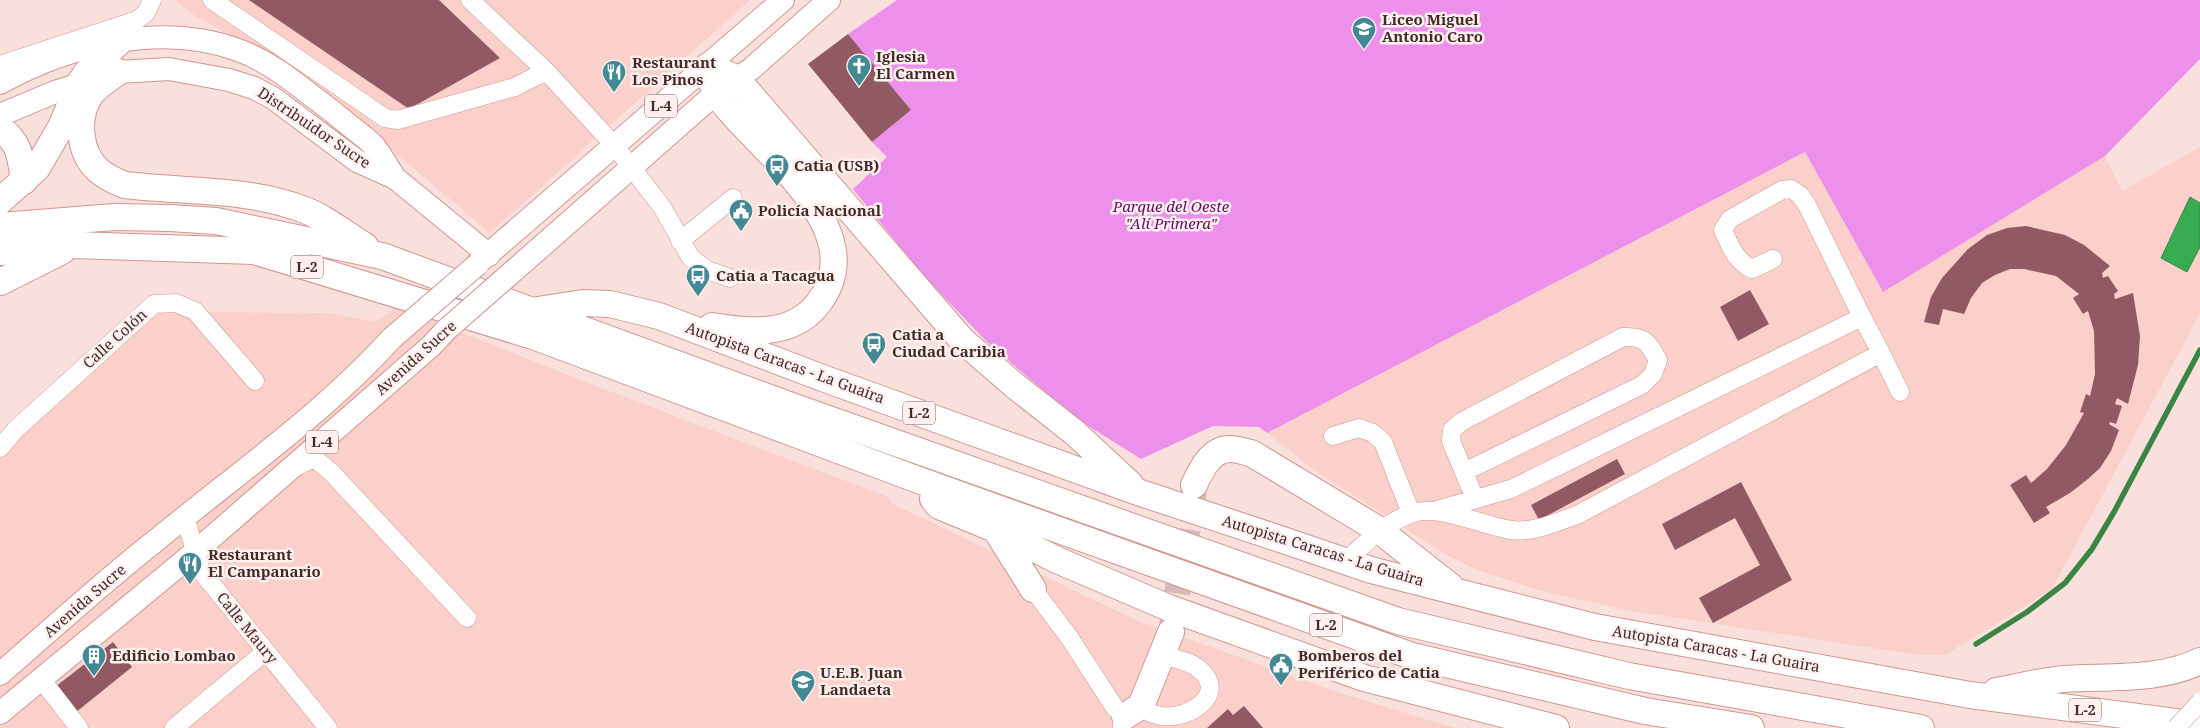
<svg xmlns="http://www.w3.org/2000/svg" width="2200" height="728" font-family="'Noto Serif',serif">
	<rect width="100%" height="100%" fill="#fae0dc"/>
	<path fill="#fbd0ca" d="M175 0H750L490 233 330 98 273 60 197 17Z
		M2200 147V314L2052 589 1945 655H1918L1626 610 1545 592 1477 570 1447 555 1310 467 1267 433 1805 152 1883 291 2105 156 2122 191Z
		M396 306 588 383 888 497 891 503 1138 621 1325 688 1455 728H0V441L95 362 160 312 329 313 376 322Z"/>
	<path fill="#ed90ec" d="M897 0H2200V59L2105 156 1883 292 1805 152 1267 433 1259 427 1213 426 1141 459 1074 417 987 342 923 275 853 189 887 157 872 142 911 110 848 34Z"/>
	<path fill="#37ac51" stroke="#3a8544" d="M2190 197 2200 203V247L2187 272 2161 258Z"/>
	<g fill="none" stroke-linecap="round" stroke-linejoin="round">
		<path stroke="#3a8544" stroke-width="5.5" d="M1976 644 2027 612 2065 583 2092 549 2114 512 2200 350"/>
	</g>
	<path fill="#905964" d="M249 0H439L500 58 409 109Z
		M848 34 911 110 872 142 808 64Z
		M2026 226 2065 235 2084 245 2110 266 2102 273 2103 278 2108 276 2118 291 2114 294 2115 299 2133 293 2140 336 2138 365 2128 404 2117 398 2115 404 2122 406 2116 424 2110 422 2109 424 2119 430 2111 451 2100 468 2088 479 2070 493 2046 507 2050 513 2034 523 2010 485 2026 475 2031 483 2047 469 2066 445 2084 413 2080 412 2086 394 2090 396 2095 374 2094 331 2088 311 2083 314 2073 298 2079 294 2056 276 2024 269H2010L1995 275 1982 283 1971 298 1964 314 1943 309 1939 325 1924 322 1931 297 1942 278 1968 249 1987 235 2007 228Z
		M1750 290 1769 324 1738 341 1720 307Z
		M1617 459 1625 474 1539 520 1531 505Z
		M1741 482 1792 580 1713 623 1699 598 1760 565 1735 518 1675 550 1662 524Z
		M113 642 132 667 75 713 55 687Z
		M1244 706 1263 728H1207L1228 709 1233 715Z"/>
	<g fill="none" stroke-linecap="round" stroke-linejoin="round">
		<path stroke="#d5bcb8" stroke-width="26" stroke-dasharray="26 13" stroke-linecap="butt" d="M1171 632 1194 489"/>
		<defs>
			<path id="minor" d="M212 0 385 118 398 120 515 87 546 71
				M470 0 546 71 614 145 662 207 691 258 707 270 730 278
				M0 65 137 20 146 13 152 0
				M680 241 733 198
				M1862 317 1881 353
				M1333 436 1359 428 1373 433 1383 442 1411 513
				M0 448 15 430 154 304 176 303 195 311 255 381
				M297 466 314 458 331 472 467 618
				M1464 472 1642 385 1653 374 1658 360C1648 342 1645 336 1623 337L1461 422 1452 430 1451 441 1475 499
				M1434 511 1511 489 1862 317 1807 205 1800 195 1791 189 1782 190 1730 219 1723 230C1730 245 1735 261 1752 269L1773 259
				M185 517 201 571 328 728
				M1346 561C1366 542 1384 524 1410 514 1438 503 1482 526 1511 530 1534 533 1556 522 1577 515L1881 353 1900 392
				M1033 589 1069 637 1115 708 1125 716 1122 725
				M41 679 79 728
				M1141 706C1145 709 1149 713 1154 714 1181 725 1232 696 1199 669 1190 661 1174 659 1163 655
				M174 728 266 651"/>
			<path id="major" d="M0 83C70 44 161 22 238 50 266 60 289 78 312 96 326 106 340 118 354 129 360 134 369 140 374 146 382 156 388 167 395 178
				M0 115 55 92 118 72 169 69 229 80 254 88 273 98 357 161 395 178 489 255
				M526 260 716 93 751 69 829 0
				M478 263 783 0
				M0 674C53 628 104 581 159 538 238 473 323 414 392 338
				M0 713 195 552 431 346 446 330"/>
			<path id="highway" d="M708 66 736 78 962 340 1014 385 1075 433 1130 484
				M708 66C711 75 712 87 717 95 755 149 878 229 817 305 791 337 749 332 712 326
				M118 72C109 79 98 85 91 94 76 115 78 152 98 170 106 177 114 181 125 185 183 192 246 188 302 209 321 215 347 235 365 246
				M0 129C20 141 21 160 24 181
				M0 201 37 168 61 127 79 84 87 72 119 42
				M0 226 114 217 170 218 216 221 382 256 786 404 1398 621 1629 676 1921 728
				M0 252 74 245 254 251 533 336 913 478 1412 656 1645 711 1751 728
				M0 282 62 251
				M531 311 583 303 610 304 659 316 828 380 1138 492 1286 541 1371 570 1595 627 1970 695 2200 725
				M1194 485C1201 470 1211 448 1231 449 1237 449 1245 452 1251 453L1379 530 1450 586
				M933 499 939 506 995 529 1057 560 1169 608 1364 678 1556 728
				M996 530 1033 589
				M1996 691C2018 687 2041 681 2064 679 2108 676 2160 681 2200 661
				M1125 716 1141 706 1171 632"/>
		</defs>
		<use href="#minor" stroke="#d1968e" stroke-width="19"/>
		<use href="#major" stroke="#d1968e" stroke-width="24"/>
		<use href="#highway" stroke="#d1968e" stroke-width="28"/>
		<use href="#minor" stroke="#fff" stroke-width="18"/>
		<use href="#major" stroke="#fff" stroke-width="22"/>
		<use href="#highway" stroke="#fff" stroke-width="26"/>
		<defs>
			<path id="minor-bridge" d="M2176 728 2200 702"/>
			<path id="major-bridge" d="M446 330 526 260
				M392 338 478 264"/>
		</defs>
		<use href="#minor-bridge" stroke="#d1968e" stroke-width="19" stroke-linecap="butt"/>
		<use href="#major-bridge" stroke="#d1968e" stroke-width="24" stroke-linecap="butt"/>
		<use href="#minor-bridge" stroke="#fff" stroke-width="18"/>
		<use href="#major-bridge" stroke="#fff" stroke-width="22"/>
	</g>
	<defs>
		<symbol id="school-pin" viewBox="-11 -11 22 30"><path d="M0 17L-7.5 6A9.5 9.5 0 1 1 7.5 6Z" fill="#428993" stroke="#fef0ee"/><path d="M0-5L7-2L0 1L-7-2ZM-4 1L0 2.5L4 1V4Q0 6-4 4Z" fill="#fff"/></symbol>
		<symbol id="church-pin" viewBox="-11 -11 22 30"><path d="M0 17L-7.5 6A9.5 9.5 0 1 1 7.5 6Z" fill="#428993" stroke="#fef0ee"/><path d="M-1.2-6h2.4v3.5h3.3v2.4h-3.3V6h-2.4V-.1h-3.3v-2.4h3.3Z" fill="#fff"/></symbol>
		<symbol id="restaurant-pin" viewBox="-11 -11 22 30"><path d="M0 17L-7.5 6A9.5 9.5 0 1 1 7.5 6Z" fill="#428993" stroke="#fef0ee"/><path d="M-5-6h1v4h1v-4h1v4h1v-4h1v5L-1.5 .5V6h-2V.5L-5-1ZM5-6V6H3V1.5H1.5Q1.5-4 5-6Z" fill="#fff"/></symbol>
		<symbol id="bus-pin" viewBox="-11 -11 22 30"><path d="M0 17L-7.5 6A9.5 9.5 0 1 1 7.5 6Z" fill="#428993" stroke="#fef0ee"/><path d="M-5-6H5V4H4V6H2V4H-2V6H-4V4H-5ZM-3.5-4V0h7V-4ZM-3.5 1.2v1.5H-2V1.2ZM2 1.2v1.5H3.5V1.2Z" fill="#fff"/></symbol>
		<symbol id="civic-pin" viewBox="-11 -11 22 30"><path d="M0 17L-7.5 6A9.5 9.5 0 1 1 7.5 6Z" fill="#428993" stroke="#fef0ee"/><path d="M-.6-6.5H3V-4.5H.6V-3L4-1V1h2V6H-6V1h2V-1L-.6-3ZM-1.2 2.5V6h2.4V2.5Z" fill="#fff"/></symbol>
		<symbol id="building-pin" viewBox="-11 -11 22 30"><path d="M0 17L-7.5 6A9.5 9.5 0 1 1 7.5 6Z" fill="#428993" stroke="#fef0ee"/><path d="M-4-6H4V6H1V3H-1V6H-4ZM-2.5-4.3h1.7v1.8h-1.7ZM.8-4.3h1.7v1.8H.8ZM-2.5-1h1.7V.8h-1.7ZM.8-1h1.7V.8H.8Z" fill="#fff"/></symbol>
	</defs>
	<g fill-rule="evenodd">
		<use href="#school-pin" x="1350" y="15" width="28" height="38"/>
		<use href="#church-pin" x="845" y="52" width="28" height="38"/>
		<use href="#restaurant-pin" x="600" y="58" width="28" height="38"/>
		<use href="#bus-pin" x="763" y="152" width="28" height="38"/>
		<use href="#civic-pin" x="727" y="197" width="28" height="38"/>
		<use href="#bus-pin" x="684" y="262" width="28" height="38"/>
		<use href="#bus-pin" x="860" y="330" width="28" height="38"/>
		<use href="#restaurant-pin" x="176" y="550" width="28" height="38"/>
		<use href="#building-pin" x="80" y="642" width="28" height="38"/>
		<use href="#civic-pin" x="1267" y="651" width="28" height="38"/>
		<use href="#school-pin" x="789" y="668" width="28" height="38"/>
	</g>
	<g text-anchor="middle" stroke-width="5" stroke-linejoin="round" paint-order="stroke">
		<g fill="#fef0ee" stroke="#7a6563" stroke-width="1">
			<rect x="645" y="94.5" width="32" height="23" rx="4"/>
			<rect x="291" y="255.5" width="32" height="23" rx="4"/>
			<rect x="903" y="401.5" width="32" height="23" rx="4"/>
			<rect x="306" y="430.5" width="32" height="23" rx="4"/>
			<rect x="1310" y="613.5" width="32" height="23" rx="4"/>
			<rect x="2069" y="698.5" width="32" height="23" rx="4"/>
		</g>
		<g font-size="14" font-weight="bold" fill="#422a27">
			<text x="661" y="111">L-4</text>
			<text x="307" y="272">L-2</text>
			<text x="919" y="418">L-2</text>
			<text x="322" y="447">L-4</text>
			<text x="1326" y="630">L-2</text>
			<text x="2085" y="715">L-2</text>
		</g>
		<g font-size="15" font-weight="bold" fill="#422a27" stroke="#fef0ee" text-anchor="start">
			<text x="1382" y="25">Liceo Miguel<tspan x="1382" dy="17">Antonio Caro</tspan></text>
			<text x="876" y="62">Iglesia<tspan x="876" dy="17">El Carmen</tspan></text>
			<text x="632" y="68">Restaurant<tspan x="632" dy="17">Los Pinos</tspan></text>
			<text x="794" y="171">Catia (USB)</text>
			<text x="758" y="216">Policía Nacional</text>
			<text x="716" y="281">Catia a Tacagua</text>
			<text x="892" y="340">Catia a<tspan x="892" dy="17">Ciudad Caribia</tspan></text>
			<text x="208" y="560">Restaurant<tspan x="208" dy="17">El Campanario</tspan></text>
			<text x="112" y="661">Edificio Lombao</text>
			<text x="1298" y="661">Bomberos del<tspan x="1298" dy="17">Periférico de Catia</tspan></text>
			<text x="820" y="678">U.E.B. Juan<tspan x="820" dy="17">Landaeta</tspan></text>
		</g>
		<g font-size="15" fill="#422a27" stroke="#fef0ee">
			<text transform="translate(314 128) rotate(34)" y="5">Distribuidor Sucre</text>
			<text transform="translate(115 339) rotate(-42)" y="5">Calle Colón</text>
			<text transform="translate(416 358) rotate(-42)" y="5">Avenida Sucre</text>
			<text transform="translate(785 363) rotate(20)" y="5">Autopista Caracas - La Guaira</text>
			<text transform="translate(1323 551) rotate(17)" y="5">Autopista Caracas - La Guaira</text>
			<text transform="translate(85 601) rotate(-41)" y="5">Avenida Sucre</text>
			<text transform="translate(247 628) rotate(51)" y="5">Calle Maury</text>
			<text transform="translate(1716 649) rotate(10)" y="5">Autopista Caracas - La Guaira</text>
		</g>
		<g font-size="15" font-style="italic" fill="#630865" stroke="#fef0ee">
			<text x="1171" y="212">Parque del Oeste<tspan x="1171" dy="17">"Alí Primera"</tspan></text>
		</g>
	</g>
</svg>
